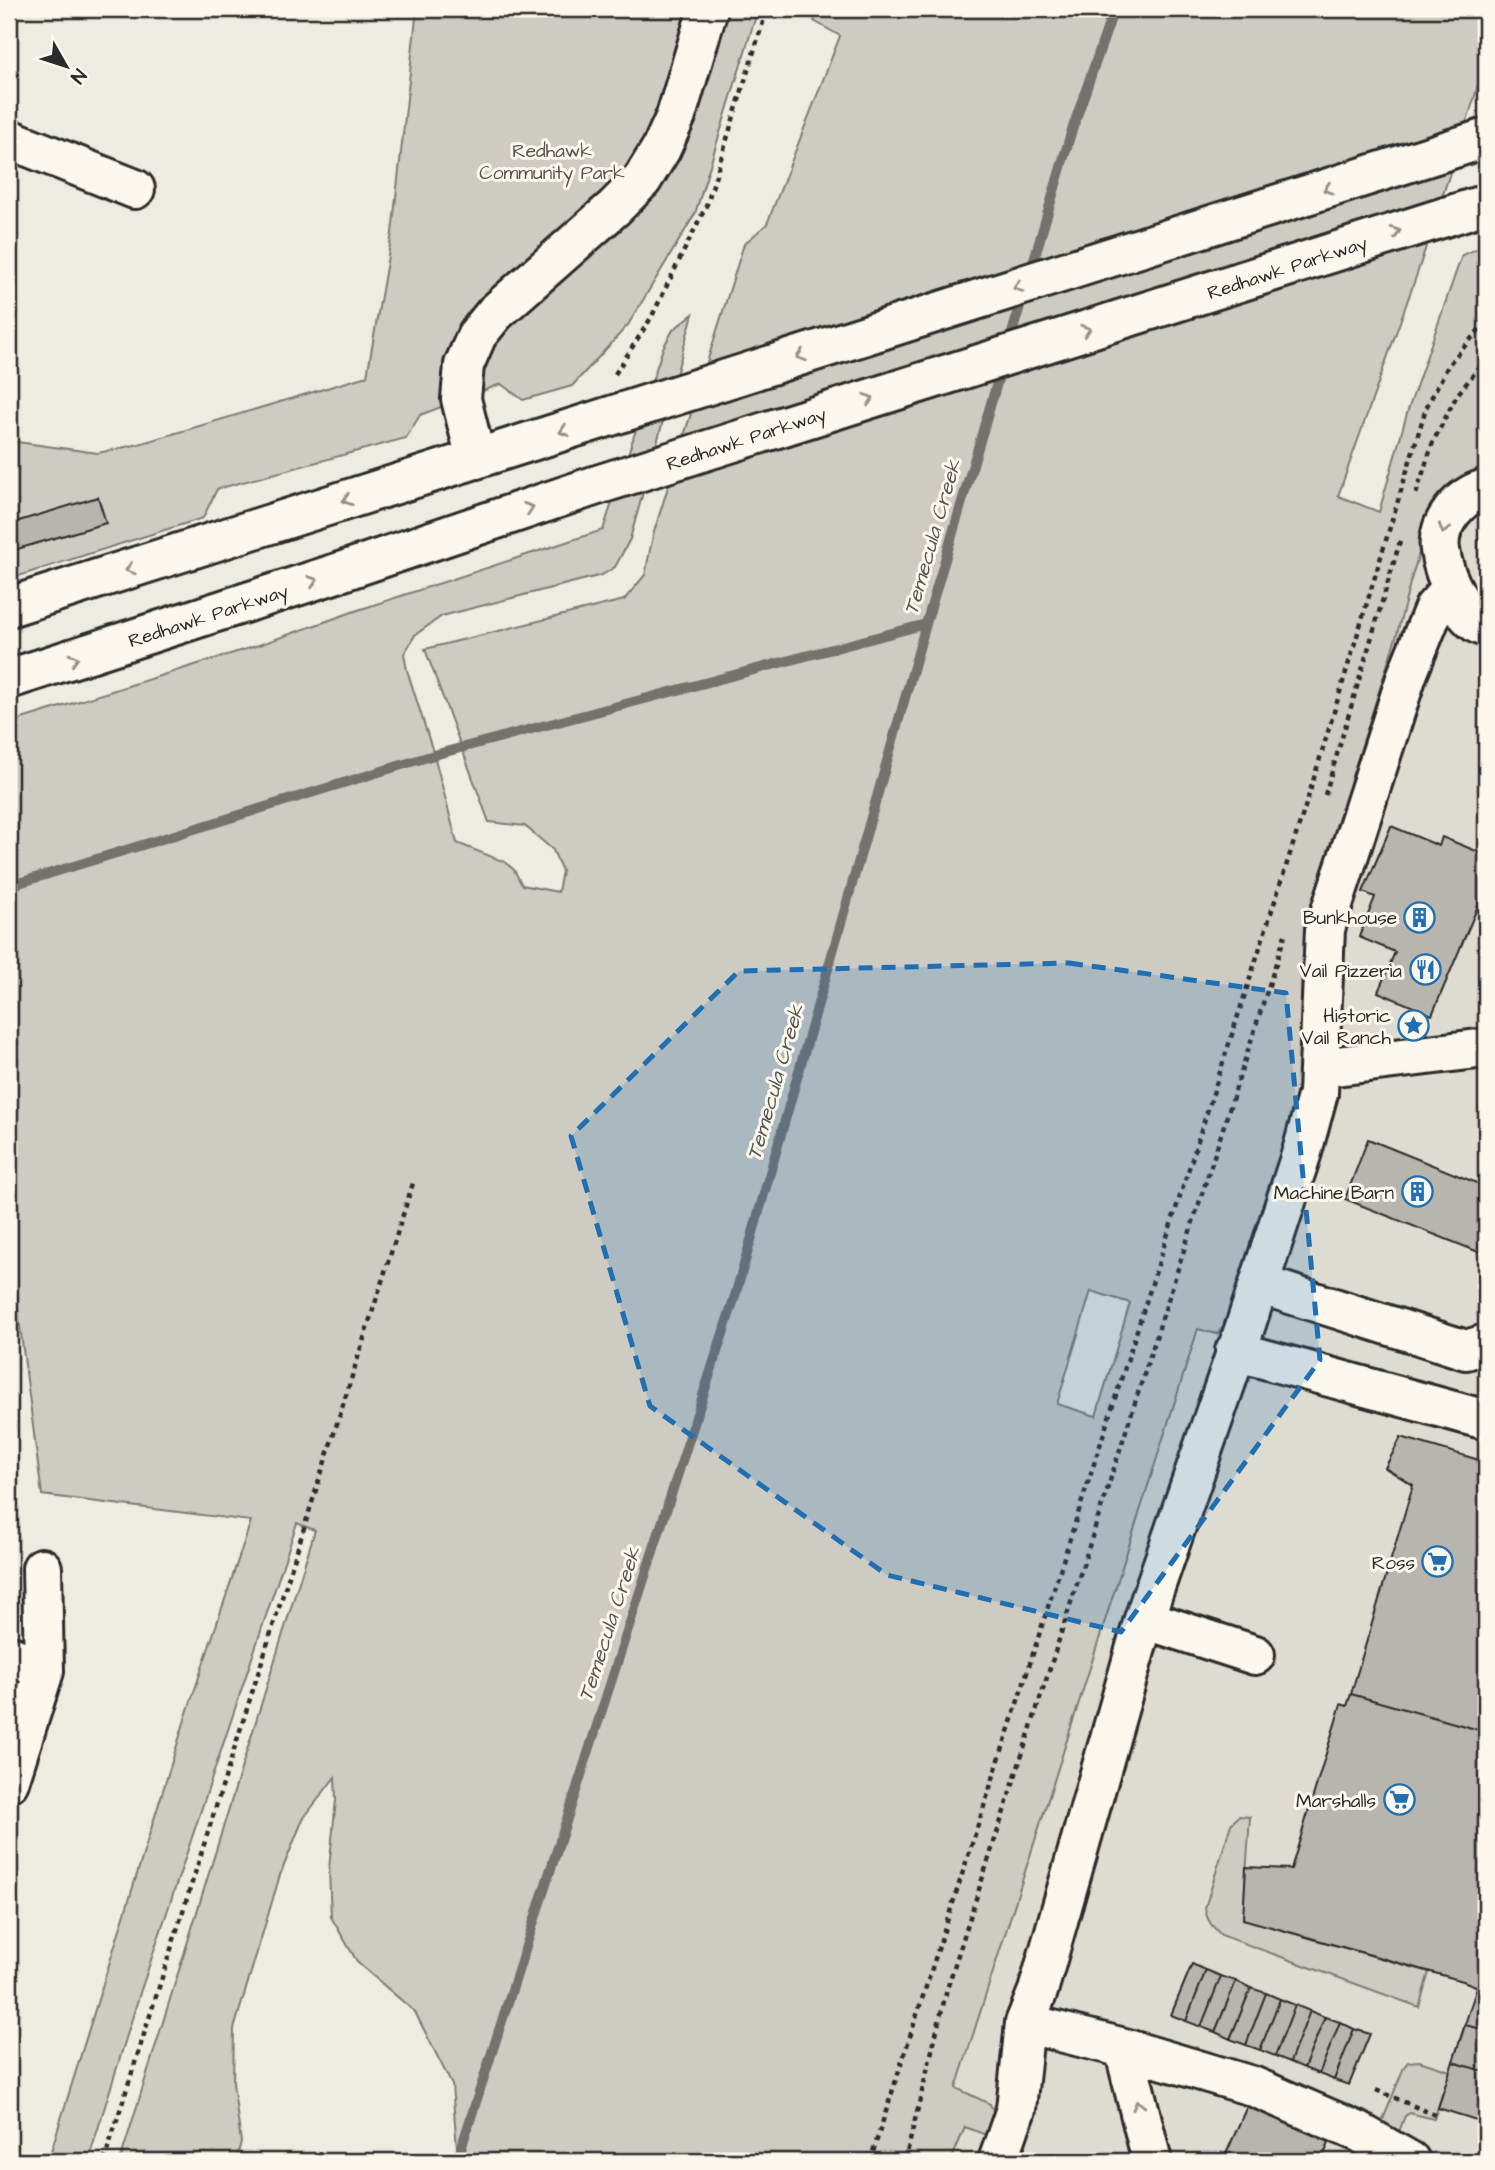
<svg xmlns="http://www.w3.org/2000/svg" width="1495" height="2170" font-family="'Architects Daughter',sans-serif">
	<rect width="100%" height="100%" fill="#eeebe0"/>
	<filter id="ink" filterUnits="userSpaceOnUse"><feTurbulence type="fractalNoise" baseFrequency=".0143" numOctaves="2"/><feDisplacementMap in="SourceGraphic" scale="14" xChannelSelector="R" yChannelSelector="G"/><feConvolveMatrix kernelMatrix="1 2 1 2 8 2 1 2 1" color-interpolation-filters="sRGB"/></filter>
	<g filter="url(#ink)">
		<path fill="#dedbd1" d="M1486 367V2161H913L1365 688Z"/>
		<path fill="#cecbc2" stroke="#7c7b76" stroke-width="2" fill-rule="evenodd" d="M417 9H758L695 214 628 325 572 386 523 400 501 384 420 415 406 438 217 489 203 518 9 579V441L98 453 139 444 367 376 392 233Z
			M821 9H1486V56L1474 99 1417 274 1338 496 1379 512 1408 410 1462 255 1486 245V464L1460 477 1444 494 1430 517 1410 583 1397 634 1336 828 1306 933 1302 968 1299 1083 1295 1110 1227 1322 1217 1334 1198 1329 956 2088 990 2104 997 2119 989 2136 965 2127 951 2161H458L452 2085 415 2012 358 1963 331 1917 329 1869 336 1800 335 1777 303 1819 280 1875 234 2029 233 2083 241 2142 236 2161H120L315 1530 297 1523 140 1993 88 2161H48L187 1713 251 1521 42 1495 9 1242V723L259 645 358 610 603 530 663 348 673 330 693 314 630 539 615 567 602 575 442 616 415 635 404 654 407 670 434 755 457 843 505 862 514 870 522 885 558 892 562 871 553 850 525 826 489 822 425 649 624 600 645 575 653 535 744 244 767 224 840 36 814 21ZM1091 1291 1130 1303 1096 1416 1057 1404Z
			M1486 523V581C1477 561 1474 542 1486 523Z
			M1239 1816 1250 1817 1243 1919 1429 1972 1419 2007 1221 1935C1212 1926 1207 1921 1205 1908L1231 1824Z
			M1419 2061 1450 2071 1434 2119 1410 2113 1405 2116 1399 2132 1381 2125 1404 2067 1408 2062Z"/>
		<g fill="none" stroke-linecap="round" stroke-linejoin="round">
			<path stroke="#74726e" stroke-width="10" d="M1030 273 1071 133 1114 9
				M1008 347 1024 292
				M9 886 434 755 926 624
				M457 2161 735 1296 926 624 1002 366"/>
		</g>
		<path fill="#b8b5ae" stroke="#2b2b2b" stroke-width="2" d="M98 497 106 523 14 550 9 524Z
			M1391 826 1439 846 1442 837 1486 855V887L1432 1015 1378 992 1395 952 1359 937 1375 897 1363 892Z
			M1368 1139 1484 1186 1486 1181V1255L1345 1199Z
			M1401 1437 1486 1462V1732L1351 1694 1413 1485 1385 1468Z
			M1351 1694 1486 1732V1990L1463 1981 1243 1919 1246 1867 1291 1869 1341 1704 1347 1706Z
			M1192 1964 1206 1970 1186 2021 1171 2015Z
			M1206 1970 1221 1976 1201 2027 1186 2021Z
			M1221 1976 1236 1981 1215 2032 1201 2027Z
			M1236 1981 1251 1988 1230 2039 1215 2032Z
			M1477 1987 1486 1990V2123L1438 2108Z
			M1251 1988 1266 1993 1246 2045 1230 2039Z
			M1266 1993 1280 1999 1260 2050 1246 2045Z
			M1280 1999 1295 2005 1275 2056 1260 2050Z
			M1295 2005 1310 2011 1290 2062 1275 2056Z
			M1310 2011 1325 2017 1304 2068 1290 2062Z
			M1325 2017 1340 2022 1319 2074 1304 2068Z
			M1340 2022 1354 2029 1334 2080 1319 2074Z
			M1465 2025 1486 2030V2072L1453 2062Z
			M1354 2029 1370 2034 1349 2085 1334 2080Z
			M1247 2106 1331 2139 1321 2161H1223Z"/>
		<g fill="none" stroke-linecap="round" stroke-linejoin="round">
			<defs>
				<path id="minor" d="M9 139 135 189
					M476 459 461 399 464 365 477 335 495 313 614 208 642 180 661 149 676 116 708 9
					M1486 489C1461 494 1436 523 1440 550 1442 566 1449 583 1457 597 1463 610 1471 624 1486 627
					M1319 1068 1486 1048
					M1259 1284 1466 1350 1486 1344
					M1235 1351 1486 1420
					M1144 1619 1255 1655
					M9 1655 44 1671
					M9 1782 44 1671 42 1568
					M1025 2023 1124 2048 1252 2086 1359 2132 1410 2161
					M1124 2048 1152 2161
					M998 2161 1016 2109 1025 2023 1038 1991 1144 1619 1245 1327 1302 1152 1318 1093 1325 929 1407 675 1434 608 1452 588"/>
				<path id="major" d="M9 607 1486 138
					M9 679 334 574 594 486 1486 204"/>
			</defs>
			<use href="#minor" stroke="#2b2b2b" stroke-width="44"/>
			<use href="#major" stroke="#2b2b2b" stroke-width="44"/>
			<path stroke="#2b2b2b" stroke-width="4.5" stroke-dasharray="5 5" stroke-linecap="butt" d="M615 374 651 318 707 204 767 9
				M1416 494 1433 442 1457 395 1486 359
				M1325 795 1401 538
				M1376 2090 1435 2115
				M104 2161 414 1180
				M870 2161 1307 801 1426 408 1449 364 1486 322
				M905 2161 947 1989 1285 935"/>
			<use href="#minor" stroke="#fbf7ec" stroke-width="38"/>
			<use href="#major" stroke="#fbf7ec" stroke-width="38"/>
		</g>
		<defs><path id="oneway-chevron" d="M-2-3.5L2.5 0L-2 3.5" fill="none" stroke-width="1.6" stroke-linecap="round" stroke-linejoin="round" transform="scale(1.75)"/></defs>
		<g stroke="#93918c">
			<use href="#oneway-chevron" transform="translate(1328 189) rotate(162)"/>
			<use href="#oneway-chevron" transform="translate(1396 232) rotate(-18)"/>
			<use href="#oneway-chevron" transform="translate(1018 287) rotate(162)"/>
			<use href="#oneway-chevron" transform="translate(1086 330) rotate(-18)"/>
			<use href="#oneway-chevron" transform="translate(801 356) rotate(162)"/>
			<use href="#oneway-chevron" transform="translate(869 399) rotate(-18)"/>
			<use href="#oneway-chevron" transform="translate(564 431) rotate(162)"/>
			<use href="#oneway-chevron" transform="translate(347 500) rotate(162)"/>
			<use href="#oneway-chevron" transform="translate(529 508) rotate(-19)"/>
			<use href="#oneway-chevron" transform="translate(1444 529) rotate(108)"/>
			<use href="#oneway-chevron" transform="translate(130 569) rotate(162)"/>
			<use href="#oneway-chevron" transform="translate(313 581) rotate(-18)"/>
			<use href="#oneway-chevron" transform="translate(74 659) rotate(-17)"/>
			<use href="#oneway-chevron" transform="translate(1138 2105) rotate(-104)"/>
		</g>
	</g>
	<path fill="#1f6fb2" fill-opacity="0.2" stroke="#1f6fb2" stroke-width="5" stroke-dasharray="14 9" stroke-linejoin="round" d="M1069 963 1286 993 1320 1360 1121 1632 887 1575 650 1406 571 1136 739 971Z"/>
	<defs>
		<symbol id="building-ring" viewBox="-11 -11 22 22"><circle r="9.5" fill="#fbf7ec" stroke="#1f6fb2" stroke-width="1.5"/><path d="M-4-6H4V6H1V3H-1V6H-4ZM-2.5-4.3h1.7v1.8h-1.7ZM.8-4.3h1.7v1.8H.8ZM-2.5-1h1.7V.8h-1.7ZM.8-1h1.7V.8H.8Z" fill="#1f6fb2"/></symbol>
		<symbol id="restaurant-ring" viewBox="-11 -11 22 22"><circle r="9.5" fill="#fbf7ec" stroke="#1f6fb2" stroke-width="1.5"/><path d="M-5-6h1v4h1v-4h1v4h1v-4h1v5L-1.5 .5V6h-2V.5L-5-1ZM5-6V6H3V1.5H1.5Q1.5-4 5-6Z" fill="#1f6fb2"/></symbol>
		<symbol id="sight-ring" viewBox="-11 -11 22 22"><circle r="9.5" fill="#fbf7ec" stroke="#1f6fb2" stroke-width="1.5"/><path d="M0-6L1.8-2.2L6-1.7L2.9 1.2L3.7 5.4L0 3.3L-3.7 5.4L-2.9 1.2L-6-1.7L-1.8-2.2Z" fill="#1f6fb2"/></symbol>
		<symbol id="supermarket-ring" viewBox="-11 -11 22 22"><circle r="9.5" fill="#fbf7ec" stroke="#1f6fb2" stroke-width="1.5"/><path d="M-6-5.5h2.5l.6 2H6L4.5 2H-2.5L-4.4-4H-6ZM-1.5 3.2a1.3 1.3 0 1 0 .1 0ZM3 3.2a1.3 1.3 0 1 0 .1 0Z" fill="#1f6fb2"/></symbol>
	</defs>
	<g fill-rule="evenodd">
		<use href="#building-ring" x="1402" y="900" width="35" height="35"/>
		<use href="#restaurant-ring" x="1408" y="952" width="35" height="35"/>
		<use href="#sight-ring" x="1396" y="1008" width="35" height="35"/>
		<use href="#building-ring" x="1400" y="1174" width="35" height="35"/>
		<use href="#supermarket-ring" x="1420" y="1544" width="35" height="35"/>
		<use href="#supermarket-ring" x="1382" y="1782" width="35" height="35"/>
	</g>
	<g text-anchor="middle" stroke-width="6" stroke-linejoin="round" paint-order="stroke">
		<g font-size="19" fill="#545351" stroke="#fbf7ec">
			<text x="552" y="157">Redhawk<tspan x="552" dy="22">Community Park</tspan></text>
		</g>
		<g font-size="19" fill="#2b2b2b" stroke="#fbf7ec">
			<text transform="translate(1287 267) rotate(-18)" y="7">Redhawk Parkway</text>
			<text transform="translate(746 438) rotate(-18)" y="7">Redhawk Parkway</text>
			<text transform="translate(208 615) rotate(-18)" y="7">Redhawk Parkway</text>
		</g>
		<g font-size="19" fill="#2b2b2b" stroke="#fbf7ec" text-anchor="end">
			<text x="1397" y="924">Bunkhouse</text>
			<text x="1402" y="977">Vail Pizzeria</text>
			<text x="1391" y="1022">Historic<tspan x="1391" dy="22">Vail Ranch</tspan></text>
			<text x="1394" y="1199">Machine Barn</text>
			<text x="1415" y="1569">Ross</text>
			<text x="1376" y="1807">Marshalls</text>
		</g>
		<g font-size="21" font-style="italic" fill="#555552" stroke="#fbf7ec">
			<text transform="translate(932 537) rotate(-74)" y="7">Temecula Creek</text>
			<text transform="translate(775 1082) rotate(-74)" y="7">Temecula Creek</text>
			<text transform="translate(609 1624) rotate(-72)" y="7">Temecula Creek</text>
		</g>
	</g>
	<rect width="1495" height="2170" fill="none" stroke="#fbf7ec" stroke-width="35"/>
	<rect x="18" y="18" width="1460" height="2135" fill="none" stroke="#2b2b2b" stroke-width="2.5" filter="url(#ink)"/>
	<g transform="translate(66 66) rotate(129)" stroke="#fbf7ec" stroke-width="5" paint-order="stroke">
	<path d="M0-5L12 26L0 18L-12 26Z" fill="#2b2b2b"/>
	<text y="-10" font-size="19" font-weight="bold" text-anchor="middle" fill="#2b2b2b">N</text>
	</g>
</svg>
